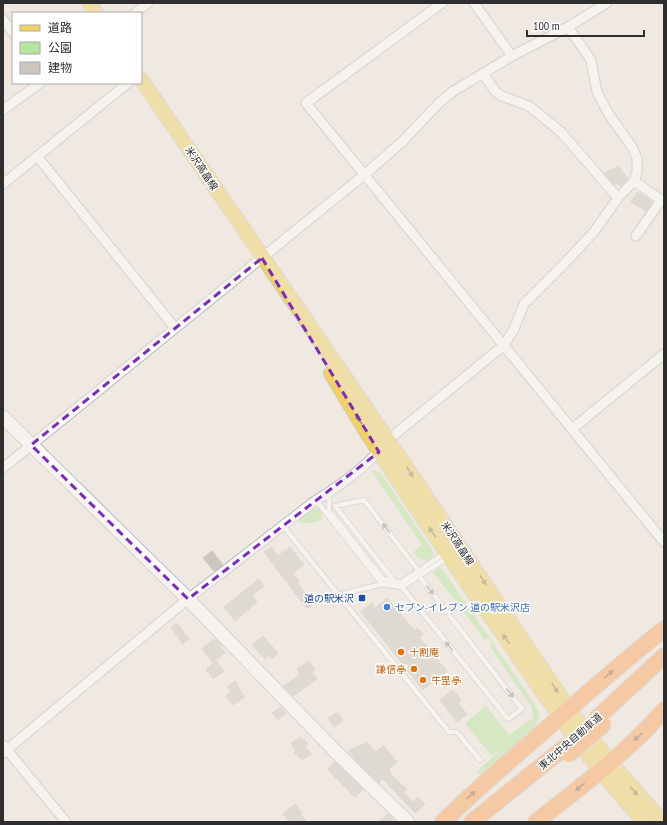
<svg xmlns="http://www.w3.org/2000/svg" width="667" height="825" font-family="'PT Sans Narrow','Noto Sans JP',sans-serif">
	<rect width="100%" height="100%" fill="#efe9e1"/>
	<path fill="#b6e59e" d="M371 470 381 473 434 553 433 556 427 561 419 559 413 552 422 545Z
		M314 507C320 508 326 516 319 521 315 523 304 524 300 522V519Z
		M441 567 534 703 540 715 535 728 481 777 477 771 508 744 492 756 465 723 486 706 513 740 509 735 533 718 532 708 490 647 492 644 488 638 485 640 433 572Z"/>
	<path fill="#cbc7bf" stroke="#cbc5ba" d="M618 166 628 179 620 186 617 183 614 185 605 173 611 169 613 170Z
		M637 192 652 201 646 211 631 202Z
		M271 547 278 556 290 547 304 565 293 573 299 581 297 582 313 604 307 609 264 552Z
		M212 551 223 565 214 571 203 558Z
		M259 579 264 586 252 595 257 602 235 621 224 607Z
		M387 598 414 630 417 628 423 634 419 637 447 671 423 690 361 612 372 603 375 608Z
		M177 623 189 639 183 644 171 627Z
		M263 636 278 653 272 659 269 655 265 659 252 645Z
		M213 640H217L222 646 220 647 225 653 213 663 202 649Z
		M216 661 224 671 213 679 206 669Z
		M309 661 315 670 312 672 317 679 293 696 284 686 300 674 297 669Z
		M235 681 244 697 233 705 226 696 231 692 227 687Z
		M453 690 461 700 458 703 467 714 457 722 440 700Z
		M281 707 286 713 278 720 272 713Z
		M336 713H338L343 721 334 727 328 718Z
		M300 737 302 740 304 739 308 744 305 746 311 754 302 760 294 752 296 751 291 743Z
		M368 743 375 752 384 746 397 762 389 769 391 773 390 774 407 789 404 792 413 802 418 797 425 804 415 813 383 779 379 783 358 763 348 750Z
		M335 762 363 789 355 797 327 769Z
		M295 804 302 813 300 814 307 822H290L283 814Z
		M389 814 394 822H378Z"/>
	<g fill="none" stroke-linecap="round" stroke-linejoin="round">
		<defs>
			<path id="lane" d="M329 493V511L383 579 400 583 445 553
				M316 500 382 584 402 587 419 576
				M283 526 449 732H457L480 760
				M394 581 335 506 364 500 418 570
				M402 587 508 719 522 709 419 576 447 558
				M338 595 382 584"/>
			<path id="street" d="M442 3 306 103 664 542
				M474 3 512 56
				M135 13 148 3
				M3 19 13 33
				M483 74 496 92 502 96 529 106 561 132 618 198
				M3 110 40 83
				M37 156 175 328
				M634 181 664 202
				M3 184 128 83
				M636 236 661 200
				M572 429 664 354
				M3 468 364 175 402 142 439 103 452 92 512 56 568 27 607 3
				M3 745 66 822
				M3 753 188 599 312 503C338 487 370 465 388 440L503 346 513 331 524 304 563 265 593 233 618 198 634 181 637 172V158L632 147 608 113 597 92 591 60 568 27"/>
			<path id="secondary" d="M3 417 188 599 336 752 408 822"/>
			<path id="primary" d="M89 3 96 13
				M141 79 388 440 569 709 610 762 663 822
				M331 373C347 400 363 427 380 453 420 515 462 576 504 636 548 700 591 766 645 822"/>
			<path id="highway" d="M597 718 664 656
				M443 822C472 793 504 766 536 738 578 701 620 664 664 629
				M472 822 565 747
				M536 822C580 787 627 753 664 710"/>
		</defs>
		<use href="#lane" stroke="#b4b7c1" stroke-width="6"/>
		<use href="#street" stroke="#b4b7c1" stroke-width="11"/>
		<use href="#secondary" stroke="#b4b7c1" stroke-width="15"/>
		<use href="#primary" stroke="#c9c9c9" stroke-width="16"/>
		<use href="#highway" stroke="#c9c9c9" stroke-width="18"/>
		<use href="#lane" stroke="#fff" stroke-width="4.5"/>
		<use href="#street" stroke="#fff" stroke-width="9"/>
		<use href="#secondary" stroke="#fff" stroke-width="13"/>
		<use href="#primary" stroke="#f2d163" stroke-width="14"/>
		<use href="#highway" stroke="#ffa35c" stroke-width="16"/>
		<defs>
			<path id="highway-bridge" d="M569 754 603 725"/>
		</defs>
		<use href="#highway-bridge" stroke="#c9c9c9" stroke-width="18" stroke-linecap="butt"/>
		<use href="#highway-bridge" stroke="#ffa35c" stroke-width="16"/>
	</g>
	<defs><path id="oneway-solid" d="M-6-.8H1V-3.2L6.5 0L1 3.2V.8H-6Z"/></defs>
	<g fill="#908048">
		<use href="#oneway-solid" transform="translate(359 419) rotate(-121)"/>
		<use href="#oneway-solid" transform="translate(410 472) rotate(56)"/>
		<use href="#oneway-solid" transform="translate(432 532) rotate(-124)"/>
		<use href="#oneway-solid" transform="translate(483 580) rotate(56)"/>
		<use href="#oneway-solid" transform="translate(506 639) rotate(-125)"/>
		<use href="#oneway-solid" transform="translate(555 688) rotate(57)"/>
		<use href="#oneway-solid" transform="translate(634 791) rotate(49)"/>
	</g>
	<g fill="#969696">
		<use href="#oneway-solid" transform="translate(386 528) rotate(-127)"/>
		<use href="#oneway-solid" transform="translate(430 590) rotate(52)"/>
		<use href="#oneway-solid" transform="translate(449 646) rotate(-129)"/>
		<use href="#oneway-solid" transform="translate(510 693) rotate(52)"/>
	</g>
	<g fill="#8c6343">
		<use href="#oneway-solid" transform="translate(609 674) rotate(-41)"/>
		<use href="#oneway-solid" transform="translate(638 737) rotate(138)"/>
		<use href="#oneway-solid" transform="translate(580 787) rotate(141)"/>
		<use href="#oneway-solid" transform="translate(471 795) rotate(-41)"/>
	</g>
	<path d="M0 0H667V825H0ZM262 258 379 452 188 599 31 445Z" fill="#efe9e1" fill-opacity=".55" fill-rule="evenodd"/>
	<path fill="none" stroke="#7b2cbf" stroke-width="3" stroke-dasharray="8 5" stroke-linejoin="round" d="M262 258 379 452 188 599 31 445Z"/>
	<rect fill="#1a4fb4" stroke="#fff" stroke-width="1.5" x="358" y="594" width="8" height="8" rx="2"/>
	<circle fill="#3f7fe0" stroke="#fff" stroke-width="1.5" cx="387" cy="607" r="4"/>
	<g fill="#e8710a" stroke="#fff" stroke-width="1.5">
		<circle cx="401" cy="652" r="4"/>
		<circle cx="414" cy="669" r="4"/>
		<circle cx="423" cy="680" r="4"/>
	</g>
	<g text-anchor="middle" stroke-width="3" stroke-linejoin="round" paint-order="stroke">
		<g font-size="10" fill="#2e2e2e" stroke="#fff">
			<text transform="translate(202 168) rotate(56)" y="4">米沢高畠線</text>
			<text transform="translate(458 543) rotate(56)" y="4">米沢高畠線</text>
			<text transform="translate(570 741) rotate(-41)" y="4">東北中央自動車道</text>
		</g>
		<g font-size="10" fill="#164399" stroke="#fff" text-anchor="end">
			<text x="354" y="602">道の駅米沢</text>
		</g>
		<g font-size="10" fill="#366cbe" stroke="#fff" text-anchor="start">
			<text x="395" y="611">セブン-イレブン 道の駅米沢店</text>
		</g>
		<g font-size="10" fill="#c56008" stroke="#fff" text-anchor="start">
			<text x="409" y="656">十割庵</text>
			<text x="406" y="673" text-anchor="end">謙信亭</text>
			<text x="431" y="684">牛毘亭</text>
		</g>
	</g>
	<rect width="667" height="825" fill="none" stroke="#2e2e2e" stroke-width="8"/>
	<rect x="12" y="12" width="130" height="72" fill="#ffffff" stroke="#ababab"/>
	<rect x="20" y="25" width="20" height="6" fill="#f2d163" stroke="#ababab"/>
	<text x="48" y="32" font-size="12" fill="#2e2e2e">道路</text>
	<rect x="20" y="42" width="20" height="12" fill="#b6e59e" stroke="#ababab"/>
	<text x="48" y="52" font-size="12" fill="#2e2e2e">公園</text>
	<rect x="20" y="62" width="20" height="12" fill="#cbc7bf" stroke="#ababab"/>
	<text x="48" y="72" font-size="12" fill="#2e2e2e">建物</text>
	<path d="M527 30v6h117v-6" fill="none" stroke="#2e2e2e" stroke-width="2"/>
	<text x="533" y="30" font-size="12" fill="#2e2e2e" stroke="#ffffff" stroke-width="3" paint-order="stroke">100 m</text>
</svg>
